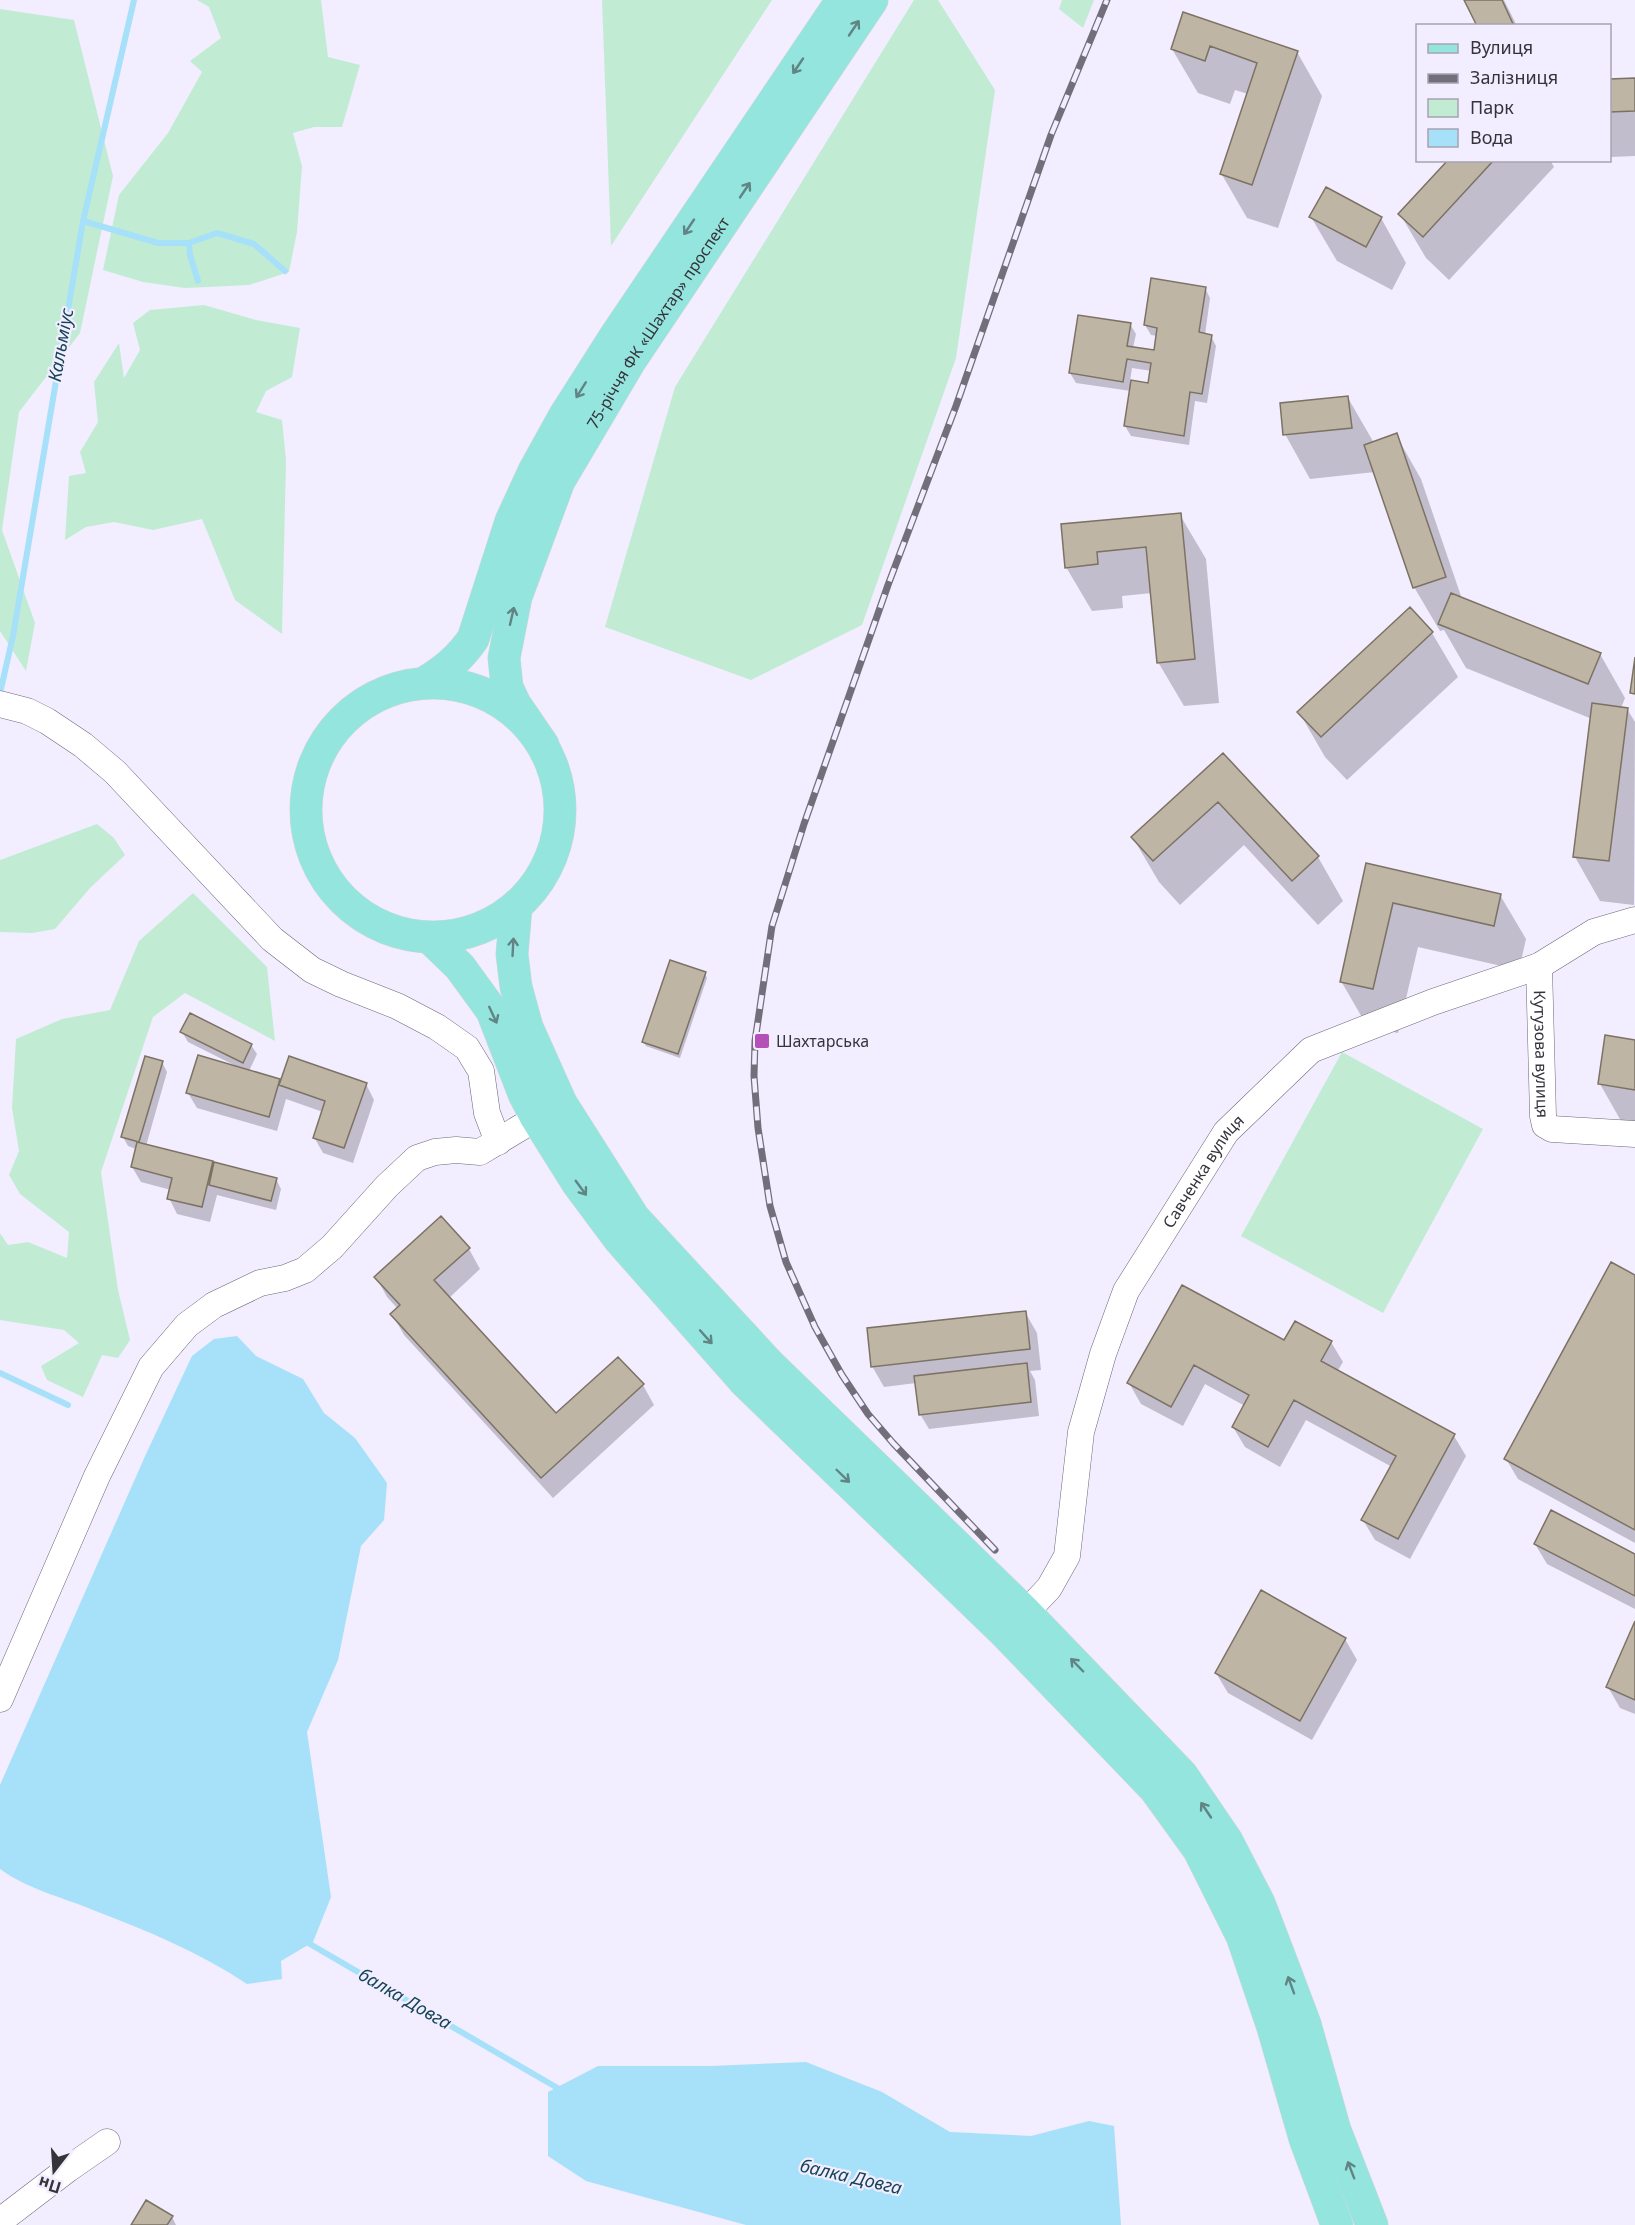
<svg xmlns="http://www.w3.org/2000/svg" width="1635" height="2225" font-family="'Noto Sans',sans-serif">
	<rect width="100%" height="100%" fill="#f2edff"/>
	<path fill="#c1ecd3" d="M197 0H321L328 57 360 65 342 127H314L293 133 302 166 297 232 289 272 249 285 185 288 143 282 103 270 119 195 168 133 202 72 190 61 221 38 209 7Z
		M602 0H772L611 246Z
		M914 0H938L995 90 956 358 862 625 751 680 605 627 675 387Z
		M1062 0H1094L1083 28 1059 9Z
		M0 9 74 20 113 176 80 333 19 412 2 530 35 623 26 671 0 631Z
		M204 305 256 320 300 328 292 377 266 391 256 412 282 420 286 460 282 634 235 600 202 519 153 530 114 522 86 527 65 540 69 476 86 473 80 452 98 422 94 382 119 343 124 378 140 350 133 323 150 310Z
		M97 824 114 838 125 855 90 888 55 929 32 933 0 932V860Z
		M193 893 267 967 275 1041 185 993 153 1017 101 1172 118 1290 130 1340 118 1358 102 1355 83 1397 47 1380 41 1366 79 1343 64 1330 0 1320V1233L8 1245 28 1242 67 1258 69 1232 20 1194 9 1175 19 1151 12 1108 16 1039 62 1019 110 1010 139 941Z
		M1342 1052 1483 1129 1383 1313 1241 1236Z"/>
	<path fill="#a7e0f9" d="M237 1336 256 1356 303 1379 324 1413 355 1438 387 1483 384 1520 361 1546 338 1660 307 1732 331 1897 313 1942 281 1961 282 1979 247 1984C201 1953 146 1930 93 1910 62 1897 27 1889 0 1869V1785L146 1454 192 1356 214 1339Z
		M806 2062 882 2092 950 2132 1031 2136 1089 2121 1114 2126 1121 2225H746L586 2181 548 2156V2092L598 2066H711Z"/>
	<path fill="#0003" fill-rule="evenodd" d="M1466 0H1504L1517 26H1479Z
		M1184 14 1297 52 1322 96 1278 228 1247 218 1221 173 1248 94 1235 90 1230 104 1198 93 1172 49Z
		M1635 80V156L1610 157V81Z
		M1450 160H1550L1554 167 1449 280 1426 258 1400 214Z
		M1311 217 1381 218 1406 263 1392 290 1337 261Z
		M1205 288 1210 298 1205 335 1211 336 1216 346 1207 403 1195 401 1189 445 1131 436 1125 426 1131 391 1076 383 1070 373 1130 324 1136 334 1133 348 1155 352 1158 336 1151 335 1145 325ZM1132 368 1152 371 1149 384 1130 381Z
		M1348 398 1374 443 1396 435 1421 479 1462 599 1600 654 1625 698 1621 708 1627 709 1635 722 1634 905 1600 901 1575 857 1592 719 1466 668 1444 630 1440 631 1414 587 1375 472 1310 479 1285 434Z
		M1180 515 1206 559 1219 703 1184 706 1158 662 1152 593 1122 596 1123 608 1092 611 1066 567 1063 525Z
		M1432 633 1458 677 1347 780 1325 757 1299 712Z
		M1223 755 1318 857 1343 901 1318 925 1244 845 1180 905 1159 882 1133 838Z
		M1367 865 1500 895 1526 939 1519 970 1418 947 1398 1033 1367 1026 1341 981Z
		M705 973 707 978 680 1058 646 1046 643 1042Z
		M182 1032 251 1045 257 1054 249 1071 282 1081 366 1084 374 1100 353 1163 323 1153 314 1137 323 1112 286 1099 277 1131 197 1108 188 1093 238 1067 188 1042Z
		M1635 1041V1130L1625 1128 1600 1084Z
		M162 1062 167 1072 146 1146 212 1163 215 1167 276 1179 281 1189 276 1210 217 1195 210 1222 177 1214 169 1198 171 1190 141 1182 132 1167 136 1149 128 1146 123 1137Z
		M469 1249 480 1269 449 1298 556 1415 643 1385 654 1405 553 1498 404 1335 392 1314 398 1309 387 1297 376 1277Z
		M1635 1277V1543L1518 1479 1506 1459Z
		M1182 1287 1285 1342H1331L1343 1362 1337 1372 1454 1436 1466 1456 1410 1559 1375 1540 1363 1520 1392 1467 1306 1420 1280 1467 1245 1447 1233 1427 1245 1406 1205 1384 1183 1426 1141 1404 1129 1383Z
		M1025 1312 1037 1333 1041 1370 1030 1371 1035 1380 1039 1416 929 1429 920 1414 916 1383 884 1387 872 1366Z
		M1535 1544 1635 1556V1609L1547 1564Z
		M1262 1593 1345 1639 1357 1660 1312 1740 1228 1693 1216 1673Z
		M1635 1625V1714L1620 1708 1608 1687Z
		M172 2217 176 2225H132Z"/>
	<g fill="none" stroke-linecap="round" stroke-linejoin="round">
		<path stroke="#a7e0f9" stroke-width="6" d="M83 221 158 243H189L217 233 254 244 285 271
			M189 243 190 255 198 281
			M0 693 13 636 83 221 134 0
			M0 1373 68 1405
			M303 1940 561 2090"/>
	</g>
	<path fill="#bfb5a5" stroke="#7c7264" stroke-width="1.5" d="M1464 0H1502L1514 26H1477Z
		M1183 12 1298 51 1252 185 1220 174 1257 63 1210 46 1205 61 1171 49Z
		M1635 78V111L1610 112V79Z
		M1448 160H1494L1423 237 1398 214Z
		M1326 187 1382 217 1366 247 1309 217Z
		M1151 278 1206 287 1199 332 1212 335 1202 394 1190 392 1184 436 1124 426 1131 380 1148 383 1151 363 1127 359 1123 382 1069 373 1078 315 1131 323 1127 346 1154 350 1157 328 1144 325Z
		M1348 396 1352 428 1283 435 1280 403Z
		M1397 433 1446 577 1413 588 1364 445Z
		M1181 513 1195 659 1157 663 1146 547 1097 552 1098 564 1065 568 1061 524Z
		M1451 593 1601 653 1588 684 1438 624Z
		M1410 607 1433 632 1321 737 1297 712Z
		M1635 657V694L1630 693Z
		M1592 703 1628 708 1609 861 1573 857Z
		M1223 753 1319 856 1292 881 1218 802 1153 861 1131 837Z
		M1366 863 1501 894 1494 926 1393 903 1373 989 1340 982Z
		M670 960 706 972 678 1054 642 1042Z
		M190 1013 252 1044 243 1063 180 1032Z
		M1605 1035 1635 1040V1090L1598 1084Z
		M198 1055 280 1079 269 1117 186 1093Z
		M145 1056 163 1061 139 1142 121 1137Z
		M289 1056 367 1083 344 1148 313 1138 325 1101 279 1085Z
		M137 1142 213 1161 202 1207 167 1199 172 1178 131 1167Z
		M214 1162 277 1178 271 1201 209 1185Z
		M441 1216 470 1248 434 1280 556 1413 618 1357 644 1384 541 1478 390 1314 400 1305 374 1277Z
		M1611 1262 1635 1275V1530L1504 1459Z
		M1182 1285 1284 1340 1295 1321 1332 1341 1321 1361 1455 1434 1398 1539 1361 1520 1396 1456 1294 1400 1268 1447 1232 1427 1249 1395 1194 1365 1171 1407 1127 1383Z
		M1026 1311 1030 1349 871 1367 867 1328Z
		M1027 1363 1031 1402 919 1415 914 1376Z
		M1551 1510 1635 1554V1596L1534 1544Z
		M1261 1590 1346 1638 1300 1721 1215 1673Z
		M1635 1621V1700L1606 1687Z
		M146 2200 173 2216 167 2225H131Z"/>
	<g fill="none" stroke-linecap="round" stroke-linejoin="round">
		<defs>
			<g id="minor">
				<path d="M0 704 27 711 47 721 83 745 115 772 272 939 312 970 341 984 397 1006 437 1027 467 1048 481 1071 487 1113 498 1142"/>
				<path id="s1" d="M1539 966 1543 1116 1545 1125 1552 1129 1635 1134"/>
				<path id="s2" d="M1012 1627 1049 1588 1067 1556 1081 1432 1103 1354 1126 1291 1226 1132 1311 1050 1433 1002 1539 966 1594 932 1635 920"/>
				<path d="M0 1699 97 1476 151 1367 187 1325 214 1305 260 1283 285 1278 305 1270 332 1247 387 1186 417 1158 435 1152 456 1150 480 1152 553 1108"/>
				<path d="M0 2221 68 2169 107 2142"/>
			</g>
			<g id="major">
				<circle cx="433" cy="810" r="127"/>
				<path d="M424 683C444 671 459 659 473 639L511 521 534 471 565 415 614 338 842 0"/>
				<path id="s3" d="M543 745 515 704 507 687 504 658 516 597 559 481 630 361 872 0"/>
				<path d="M516 908 512 954 516 987 527 1027 561 1103 634 1218 768 1363 1026 1613 1182 1775 1227 1841 1259 1903 1285 1971 1305 2024 1335 2130 1372 2225"/>
				<path d="M430 938 460 967 492 1011 524 1094 536 1117 578 1184 619 1239 746 1383 1005 1633 1155 1789 1199 1850 1242 1936 1273 2028 1305 2139 1337 2225"/>
			</g>
		</defs>
		<use href="#minor" stroke="#6c6877" stroke-width="27"/>
		<use href="#major" stroke="#d7d6d8" stroke-width="33"/>
		<use href="#minor" stroke="#fff" stroke-width="26"/>
		<use href="#major" stroke="#95e5df" stroke-width="32"/>
		<defs>
			<path id="rail" d="M995 1550 893 1443 868 1414 842 1375 815 1327 786 1262 770 1206 758 1128 754 1076 755 1041 772 926 804 824 888 585 956 406 1051 135 1107 0"/>
		</defs>
		<use href="#rail" stroke="#726f7a" stroke-width="7"/>
		<use href="#rail" stroke="#f2edff" stroke-width="4.5" stroke-dasharray="14" stroke-linecap="butt"/>
	</g>
	<defs><path id="oneway-shaft" d="M-6 0H5M1.5-3L5.5 0L1.5 3" fill="none" stroke-width="1.6" stroke-linecap="round" stroke-linejoin="round" transform="scale(1.5)"/></defs>
	<g stroke="#618485">
		<use href="#oneway-shaft" transform="translate(854 28) rotate(-56)"/>
		<use href="#oneway-shaft" transform="translate(798 66) rotate(124)"/>
		<use href="#oneway-shaft" transform="translate(745 190) rotate(-56)"/>
		<use href="#oneway-shaft" transform="translate(689 227) rotate(124)"/>
		<use href="#oneway-shaft" transform="translate(581 390) rotate(122)"/>
		<use href="#oneway-shaft" transform="translate(512 616) rotate(-77)"/>
		<use href="#oneway-shaft" transform="translate(513 947) rotate(-87)"/>
		<use href="#oneway-shaft" transform="translate(493 1015) rotate(65)"/>
		<use href="#oneway-shaft" transform="translate(581 1188) rotate(54)"/>
		<use href="#oneway-shaft" transform="translate(706 1337) rotate(48)"/>
		<use href="#oneway-shaft" transform="translate(843 1476) rotate(44)"/>
		<use href="#oneway-shaft" transform="translate(1077 1665) rotate(-134)"/>
		<use href="#oneway-shaft" transform="translate(1206 1810) rotate(-124)"/>
		<use href="#oneway-shaft" transform="translate(1291 1985) rotate(-110)"/>
		<use href="#oneway-shaft" transform="translate(1351 2170) rotate(-111)"/>
	</g>
	<rect fill="#b450b7" stroke="#f2edff" stroke-width="2" x="754" y="1033" width="16" height="16" rx="3"/>
	<g text-anchor="middle" stroke-width="4.5" stroke-linejoin="round" paint-order="stroke">
		<g font-size="16" fill="#36343b" stroke="#f2edff">
			<text dy="6" stroke="none"><textPath href="#s3" startOffset="470">75-річчя ФК «Шахтар» проспект</textPath></text>
			<text dy="6" stroke="none"><textPath href="#s1" startOffset="88">Кутузова вулиця</textPath></text>
			<text dy="6" stroke="none"><textPath href="#s2" startOffset="506">Савченка вулиця</textPath></text>
		</g>
		<g font-size="16" fill="#36343b" stroke="#f2edff" text-anchor="start">
			<text x="776" y="1047">Шахтарська</text>
		</g>
		<g font-size="18" font-style="italic" fill="#144456" stroke="#f2edff">
			<text transform="translate(61 345) rotate(-80)" y="6">Кальміус</text>
			<text transform="translate(405 1999) rotate(30)" y="6">балка Довга</text>
			<text transform="translate(851 2177) rotate(13)" y="6">балка Довга</text>
		</g>
	</g>
	<rect x="1416" y="24" width="195" height="138" fill="#f2edff" stroke="#a7a3b1" stroke-width="1.5"/>
	<rect x="1428" y="44" width="30" height="9" fill="#95e5df" stroke="#a7a3b1" stroke-width="1.5"/>
	<text x="1470" y="54" font-size="18" fill="#36343b">Вулиця</text>
	<rect x="1428" y="74" width="30" height="9" fill="#726f7a" stroke="#a7a3b1" stroke-width="1.5"/>
	<text x="1470" y="84" font-size="18" fill="#36343b">Залізниця</text>
	<rect x="1428" y="99" width="30" height="18" fill="#c1ecd3" stroke="#a7a3b1" stroke-width="1.5"/>
	<text x="1470" y="114" font-size="18" fill="#36343b">Парк</text>
	<rect x="1428" y="129" width="30" height="18" fill="#a7e0f9" stroke="#a7a3b1" stroke-width="1.5"/>
	<text x="1470" y="144" font-size="18" fill="#36343b">Вода</text>
	<g transform="translate(54 2171) rotate(197)" stroke="#f2edff" stroke-width="4.5" paint-order="stroke">
	<path d="M0-4.5L10 22L0 15L-10 22Z" fill="#36343b"/>
	<text y="-9" font-size="16" font-weight="bold" text-anchor="middle" fill="#36343b">Пн</text>
	</g>
</svg>
